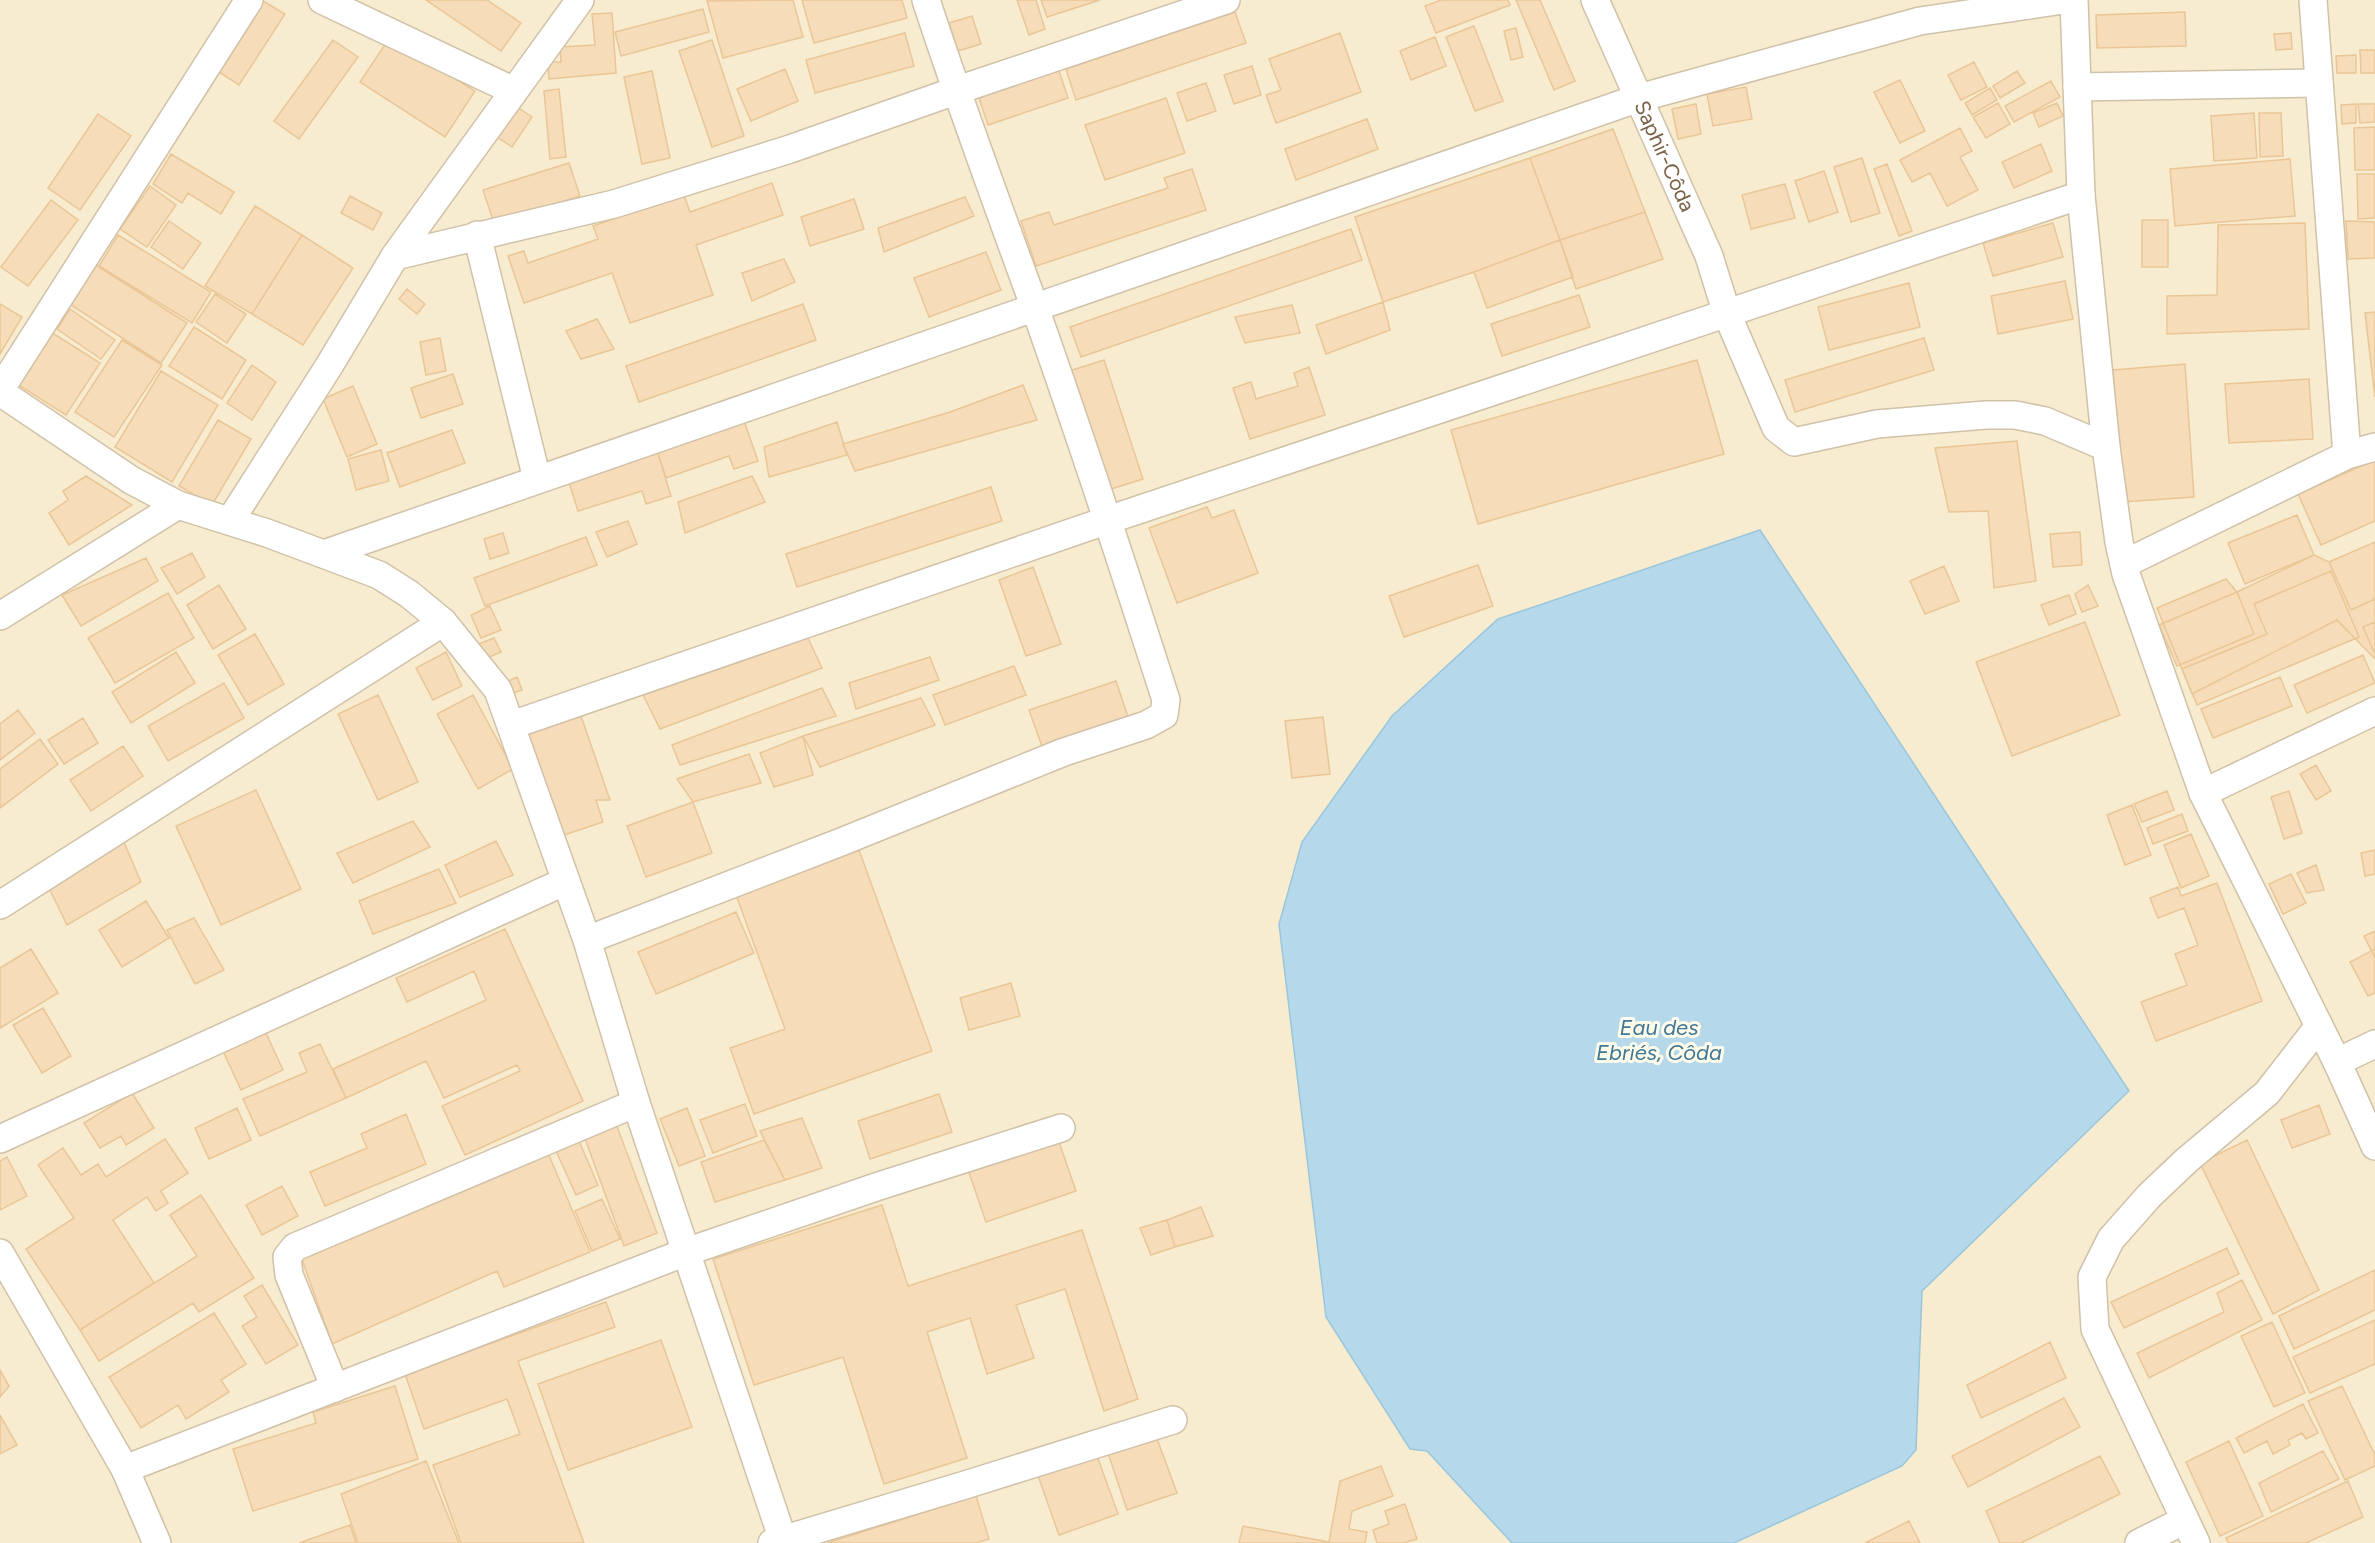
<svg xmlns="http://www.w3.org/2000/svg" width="2375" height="1543" font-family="Figtree,sans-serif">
	<rect width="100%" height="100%" fill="#fef9e3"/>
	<path fill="#f7ecd0" d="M0 0H2375V1543H0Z"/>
	<path fill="#b5d8ea" stroke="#9ac6dc" stroke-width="1.5" d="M1760 530 2129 1091 1922 1291 1916 1450 1902 1466 1734 1543H1512L1427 1451 1410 1449 1326 1317 1279 924 1302 842 1392 716 1498 619Z"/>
	<path fill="#f6dcb8" stroke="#eac696" stroke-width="1.5" d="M426 0H487L521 23 501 51Z
		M793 0 803 37 723 58 707 1Z
		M802 0H902L907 18 814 43Z
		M1017 0H1036L1045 29 1029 35Z
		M1041 0H1100L1047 17Z
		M1441 0H1508L1510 5 1436 33 1425 6Z
		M1516 0H1540L1575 81 1554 90Z
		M263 1 285 14 239 85 216 70Z
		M703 9 709 32 621 56 615 32Z
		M1235 12 1246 43 1076 100 1066 69Z
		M2185 12 2186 46 2097 48 2096 15Z
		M612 13 616 73 549 79 548 62H561L560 47 595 45 592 14Z
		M972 16 981 44 958 51 949 23Z
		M1474 26 1503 101 1475 111 1446 37Z
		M1516 28 1523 57 1511 60 1504 31Z
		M905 33 914 66 815 93 806 60Z
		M1340 33 1361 92 1276 123 1266 95 1281 90 1269 59Z
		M2291 33 2292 49 2276 50 2274 34Z
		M390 37 475 91 445 137 360 82Z
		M1435 37 1446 66 1411 80 1400 51Z
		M333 40 358 57 299 139 274 121Z
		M712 40 744 136 712 147 679 51Z
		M2360 50H2375V73H2361Z
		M2356 55V73H2337L2336 56Z
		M1974 62 1987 87 1961 100 1948 75Z
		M1252 66 1261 95 1234 104 1224 75Z
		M1058 68 1068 98 988 125 978 95Z
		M785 69 798 101 751 121 737 89Z
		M652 71 670 158 642 164 624 77Z
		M2017 71 2025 83 2000 98 1993 86Z
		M1900 80 1925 131 1900 143 1874 92Z
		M2051 81 2060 97 2014 122 2005 106Z
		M1206 83 1216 111 1187 121 1177 93Z
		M1746 87 1752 119 1713 126 1707 94Z
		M1990 88 1997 100 1972 115 1965 103Z
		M559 89 566 157 550 159 544 91Z
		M1166 98 1185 153 1105 180 1085 125Z
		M1998 103 2010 124 1986 138 1973 117Z
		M2057 103 2063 116 2039 127 2033 113Z
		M1696 104 1701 134 1678 139 1672 109Z
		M2356 104V123L2342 124 2341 105Z
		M2358 104H2375V122L2360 123Z
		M517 107 532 117 512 147 497 137Z
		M2254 113 2257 158 2214 161 2211 116Z
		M2259 113H2281L2283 156 2260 157Z
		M98 114 131 136 80 210 48 188Z
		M1367 119 1378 149 1296 180 1285 149Z
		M2375 127V170H2355L2354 128Z
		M1960 128 1972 151 1960 157 1978 190 1947 206 1930 173 1912 182 1900 160Z
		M1613 129 1645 212 1560 240 1530 158Z
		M2041 144 2052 171 2014 188 2002 162Z
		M171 154 234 192 221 214 188 193 182 203 153 184Z
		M1530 158 1560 240 1474 272 1383 302 1355 217Z
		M1862 158 1880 213 1851 222 1834 167Z
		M2290 159 2295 216 2175 226 2170 169Z
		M569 163 580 196 494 223 483 190Z
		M1887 164 1912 231 1899 236 1874 169Z
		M1192 169 1206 210 1036 266 1021 221 1049 212 1054 225 1168 188 1164 178Z
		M1824 171 1838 212 1809 222 1795 181Z
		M2357 174H2375V218L2358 219Z
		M772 183 783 215 696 245 713 295 630 323 612 273 524 303 508 256 524 251 528 263 598 239 593 226 684 195 690 212Z
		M1785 184 1795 218 1751 229 1742 195Z
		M150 186 176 205 147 247 120 229Z
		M350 196 382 213 373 230 341 213Z
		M965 197 974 216 884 252 878 228Z
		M854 199 864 229 810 246 801 217Z
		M51 200 78 220 28 286 1 267Z
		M255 206 302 235 252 314 205 286Z
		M1645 212 1663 259 1576 289 1560 240Z
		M2142 220H2168V267H2142Z
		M169 221 201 243 183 269 151 247Z
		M2346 221 2375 222V258L2348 259Z
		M2053 223 2063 257 1993 276 1983 243Z
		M2305 223 2309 329 2167 334V296L2217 295 2218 225Z
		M1351 229 1362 260 1081 357 1070 327Z
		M118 235 211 292 192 323 99 266Z
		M302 235 353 268 303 345 252 314Z
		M1560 240 1573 277 1487 308 1474 272Z
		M986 252 1001 290 929 317 914 278Z
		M784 259 795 282 752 301 742 273Z
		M96 265 187 323 161 363 71 305Z
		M2065 281 2073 319 1998 334 1991 296Z
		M1909 283 1920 327 1829 350 1818 307Z
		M407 289 425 304 417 314 399 299Z
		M215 294 246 314 227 343 196 322Z
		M1579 295 1590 327 1502 356 1491 324Z
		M1383 302 1390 330 1326 354 1316 325Z
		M0 304 22 317 0 354Z
		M803 304 816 340 639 402 626 366Z
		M1292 305 1300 333 1245 343 1235 317Z
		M70 309 115 340 101 359 57 329Z
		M2375 312V397L2365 313Z
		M597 319 614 349 581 359 566 331Z
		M194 327 246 360 222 399 169 366Z
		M51 332 100 363 66 415 17 384Z
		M440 338 446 371 426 375 420 342Z
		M1924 338 1934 370 1795 412 1785 380Z
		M122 340 162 365 114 437 75 412Z
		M1104 360 1143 479 1105 491 1066 372Z
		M1697 360 1724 454 1478 524 1451 430Z
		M2185 364 2194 497 2122 502 2113 370Z
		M252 365 276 382 252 420 227 403Z
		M1309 367 1325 415 1250 439 1233 388 1251 382 1256 399 1298 386 1294 373Z
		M161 371 218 405 172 482 115 447Z
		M453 374 463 404 421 418 411 388Z
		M2309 379 2313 439 2229 443 2225 384Z
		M1023 385 1037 420 855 471 843 444 950 412Z
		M353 386 377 444 347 457 323 399Z
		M743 418 758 461 734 469 729 456 666 478 656 447Z
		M218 420 251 439 212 505 179 486Z
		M837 422 847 455 769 477 764 447Z
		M452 430 465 463 400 487 387 453Z
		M2017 441 2036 581 1994 588 1988 511 1949 512 1935 448Z
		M656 447 671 496 646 504 642 491 578 511 567 476Z
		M381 450 389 481 356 490 348 459Z
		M2375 460V521L2321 545 2298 494Z
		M86 476 132 505 69 545 49 513 68 500 63 491Z
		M752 476 765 502 685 533 678 502Z
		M991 487 1002 521 797 587 786 554Z
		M1207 507 1212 518 1234 510 1258 573 1177 603 1149 528Z
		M2297 515 2314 555 2245 584 2228 543Z
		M628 521 637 544 607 557 596 532Z
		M2080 532 2082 565 2053 567 2050 534Z
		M503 533 509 553 490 559 484 539Z
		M586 537 597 565 485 606 474 578Z
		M2375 542V599L2351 610 2329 562Z
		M2375 542V659L2337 620 2192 694 2157 608 2226 579 2237 592 2314 555 2329 562Z
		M192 553 205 577 177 594 161 568Z
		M146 558 158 581 81 626 62 595Z
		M1478 565 1493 606 1404 637 1389 596Z
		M1944 566 1959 601 1925 614 1910 581Z
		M1033 567 1061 644 1026 656 999 580Z
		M2331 571 2359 637 2197 705 2182 669 2267 634 2254 604Z
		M219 585 246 629 213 649 187 605Z
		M2088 585 2098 606 2082 612 2075 594Z
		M2237 592 2254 634 2177 666 2159 625Z
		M168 593 194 638 115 683 88 638Z
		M2069 595 2076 614 2049 625 2041 605Z
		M490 606 501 630 481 638 471 615Z
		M2085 622 2120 715 2012 756 1976 662Z
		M2375 622V654L2363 627Z
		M255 634 284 684 248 705 218 655Z
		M494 638 501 652 485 659 479 644Z
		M808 638 822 668 660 729 643 695Z
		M176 652 195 683 131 723 112 692Z
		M446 652 462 686 433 700 416 668Z
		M2363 655 2375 683 2307 713 2294 685Z
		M930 657 939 680 856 709 849 683Z
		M1014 666 1026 695 945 725 933 695Z
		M517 677 522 690 510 694 506 682Z
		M2280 677 2292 706 2213 738 2201 709Z
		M1116 681 1129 720 1043 749 1029 710Z
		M224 683 244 718 168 761 148 726Z
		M822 688 836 716 680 765 672 745Z
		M378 695 418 782 378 800 338 714Z
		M473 695 513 769 478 789 437 714Z
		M921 698 935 725 820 767 803 736Z
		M18 710 35 733 0 760V724Z
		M581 716 610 800H596L603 822 561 836 527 733Z
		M1323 717 1330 774 1292 778 1285 721Z
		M83 718 98 743 64 764 48 740Z
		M803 736 813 775 774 787 760 753Z
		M40 739 58 764 0 808V769Z
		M123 746 143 776 91 811 70 780Z
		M749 754 761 783 693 802 677 779Z
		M2316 765 2331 791 2316 800 2300 774Z
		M256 790 301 889 221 925 176 826Z
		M2167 791 2174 810 2142 822 2134 804Z
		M2289 791 2302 833 2284 839 2271 797Z
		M693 802 712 853 646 877 627 826Z
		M2132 805 2151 855 2125 865 2107 815Z
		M2182 814 2188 831 2153 844 2147 828Z
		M413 821 430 847 353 883 337 853Z
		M2191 834 2209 876 2181 888 2164 845Z
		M123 840 141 882 67 925 48 886Z
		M496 841 513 875 460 897 445 865Z
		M859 850 932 1051 754 1114 730 1048 785 1029 736 895Z
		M2375 850V874L2365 876 2361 853Z
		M2316 865 2324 890 2307 893 2297 873Z
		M439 869 456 903 373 934 359 901Z
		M2291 874 2306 903 2283 914 2269 884Z
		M2217 883 2262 1001 2156 1041 2141 1002 2187 985 2175 954 2198 945 2184 908 2158 918 2150 898 2178 887 2181 896Z
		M146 901 169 938 122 967 99 930Z
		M736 912 754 953 656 994 638 952Z
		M194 918 224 970 195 984 167 930Z
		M505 929 583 1101 465 1155 442 1106 520 1071 517 1065 444 1098 426 1061 346 1098 333 1069 486 1000 474 971 407 1002 396 978Z
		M2375 931V958L2364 936Z
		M31 949 58 993 0 1028V968Z
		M2375 949V993L2368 996 2350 962Z
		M1011 983 1020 1016 969 1030 960 998Z
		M43 1008 71 1056 42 1073 13 1025Z
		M265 1031 283 1070 241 1090 223 1051Z
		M320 1044 346 1098 260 1136 243 1099 307 1072 299 1053Z
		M132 1093 154 1128 126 1145 121 1136 100 1148 84 1123Z
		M939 1094 952 1132 870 1159 858 1121Z
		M745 1104 757 1136 713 1153 700 1120Z
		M2319 1105 2330 1134 2292 1148 2281 1120Z
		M237 1108 251 1140 209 1159 195 1128Z
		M687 1108 705 1156 679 1166 660 1119Z
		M406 1114 426 1164 325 1206 310 1172 367 1148 361 1134Z
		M802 1118 822 1168 785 1180 760 1131Z
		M616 1124 657 1233 624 1246 584 1136Z
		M165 1139 188 1173 161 1191 168 1203 156 1211 147 1197 113 1220 154 1283 80 1330 26 1249 74 1218 38 1165 63 1148 81 1175 98 1164 106 1177Z
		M1058 1139 1076 1191 986 1222 968 1170Z
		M764 1140 785 1180 715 1202 701 1162Z
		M2247 1140 2319 1290 2273 1314 2200 1163Z
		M579 1141 598 1185 576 1195 556 1151Z
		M548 1153 590 1252 504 1287 497 1271 332 1344 300 1254Z
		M7 1157 27 1196 0 1210V1161Z
		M282 1186 298 1216 262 1235 246 1205Z
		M201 1195 254 1278 199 1312 193 1303 99 1361 80 1330 197 1256 170 1215Z
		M602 1199 620 1239 592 1251 575 1211Z
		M882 1205 908 1286 1082 1230 1138 1399 1104 1411 1065 1289 1016 1305 1034 1358 987 1374 970 1318 927 1332 967 1458 884 1484 843 1357 754 1385 713 1259Z
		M1201 1207 1213 1236 1175 1247 1167 1220Z
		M1167 1220 1175 1247 1151 1255 1140 1228Z
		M2227 1248 2239 1274 2124 1328 2111 1302Z
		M2375 1270V1310L2294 1349 2279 1316Z
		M2242 1280 2262 1320 2149 1378 2137 1353 2224 1312 2217 1293Z
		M262 1285 298 1345 266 1364 242 1326 257 1317 244 1296Z
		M606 1302 615 1327 518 1361 584 1543H461L433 1465 520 1434 507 1399 424 1429 405 1374Z
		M214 1313 246 1364 221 1380 229 1392 186 1419 178 1405 141 1428 109 1377Z
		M2375 1320V1364L2310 1393 2293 1357Z
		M2272 1322 2305 1393 2274 1407 2241 1336Z
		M661 1340 692 1427 568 1470 538 1384Z
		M2050 1342 2066 1378 1981 1418 1967 1385Z
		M0 1370 9 1386 0 1397Z
		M395 1386 418 1459 253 1511 233 1449 316 1423 313 1412Z
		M2342 1386 2375 1455V1466L2345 1480 2308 1401Z
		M2064 1398 2080 1427 1968 1487 1952 1456Z
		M2303 1404 2318 1433 2306 1439 2302 1433 2288 1440 2290 1445 2273 1454 2267 1441 2244 1453 2236 1438Z
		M0 1415 17 1445 0 1454Z
		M1156 1436 1177 1493 1127 1510 1108 1453Z
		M2229 1441 2263 1516 2220 1536 2186 1462Z
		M2323 1451 2339 1479 2271 1512 2259 1483Z
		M1096 1453 1118 1514 1059 1535 1037 1473Z
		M2100 1456 2120 1494 2021 1543H2000L1986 1511Z
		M426 1461 459 1543H358L341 1494Z
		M1381 1466 1393 1496 1352 1511 1349 1529 1367 1532 1365 1543H1239L1243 1526 1329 1542 1340 1481Z
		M2348 1481 2363 1517 2306 1543H2228L2226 1538Z
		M976 1496 989 1539 976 1543H827Z
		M1405 1504 1417 1539 1404 1543H1377L1373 1530 1389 1524 1385 1511Z
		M1909 1521 1920 1543H1865Z
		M350 1525 356 1543H299Z"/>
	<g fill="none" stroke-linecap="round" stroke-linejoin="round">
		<defs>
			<g id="street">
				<path d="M322 0 514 91"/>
				<path id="s1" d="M1595 0 1709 256 1727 314 1776 428 1794 442 1877 424 1986 415H2015L2045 421 2106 447"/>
				<path d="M2074 0 2081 195 2106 447 2119 542 2126 574 2203 793 2337 1062 2375 1146"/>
				<path d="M2313 0 2347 455"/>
				<path d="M2077 87 2319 83"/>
				<path d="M477 235 537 479"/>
				<path d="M395 256 614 204 790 149 955 91 1226 0"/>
				<path d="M0 390 249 0"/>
				<path d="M0 392 131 480 178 505 267 533 379 575 409 594 443 622 498 690 587 940 636 1103 784 1543"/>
				<path d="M230 521 329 366 395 256 580 0"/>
				<path d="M324 554 1639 98 1920 21 2063 0"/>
				<path d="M2124 564 2347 455 2375 447"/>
				<path d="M0 616 178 505"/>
				<path d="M512 725 1108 520 2081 195"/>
				<path d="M2203 793 2375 711"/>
				<path d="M0 905 443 622"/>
				<path d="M587 940 841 842 1064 752 1146 725 1164 715 1166 700C1124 569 1081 438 1035 308 998 206 960 104 926 0"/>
				<path d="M2337 1062 2375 1044"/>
				<path d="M0 1139 566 881"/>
				<path d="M0 1253 125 1469 157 1543"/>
				<path d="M335 1388 289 1275 287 1257 295 1247 636 1103"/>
				<path d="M125 1469 686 1252 879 1186 1061 1128"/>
				<path d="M772 1543 965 1485 1173 1420"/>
				<path d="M2139 1543 2185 1520"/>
				<path d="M2196 1543 2095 1329 2092 1277 2111 1239 2149 1196 2187 1160 2267 1093 2319 1026"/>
			</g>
		</defs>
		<use href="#street" stroke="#d0c1a8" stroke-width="30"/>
		<use href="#street" stroke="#fff" stroke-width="27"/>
	</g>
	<g text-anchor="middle" stroke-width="6" stroke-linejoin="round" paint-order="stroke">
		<g font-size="21" fill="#796146" stroke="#fffbeb">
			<text dy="7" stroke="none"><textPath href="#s1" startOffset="171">Saphir-Côda</textPath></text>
		</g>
		<g font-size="22" font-style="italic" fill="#407895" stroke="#fffbeb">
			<text x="1659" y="1035">Eau des<tspan x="1659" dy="25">Ebriés, Côda</tspan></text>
		</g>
	</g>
</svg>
